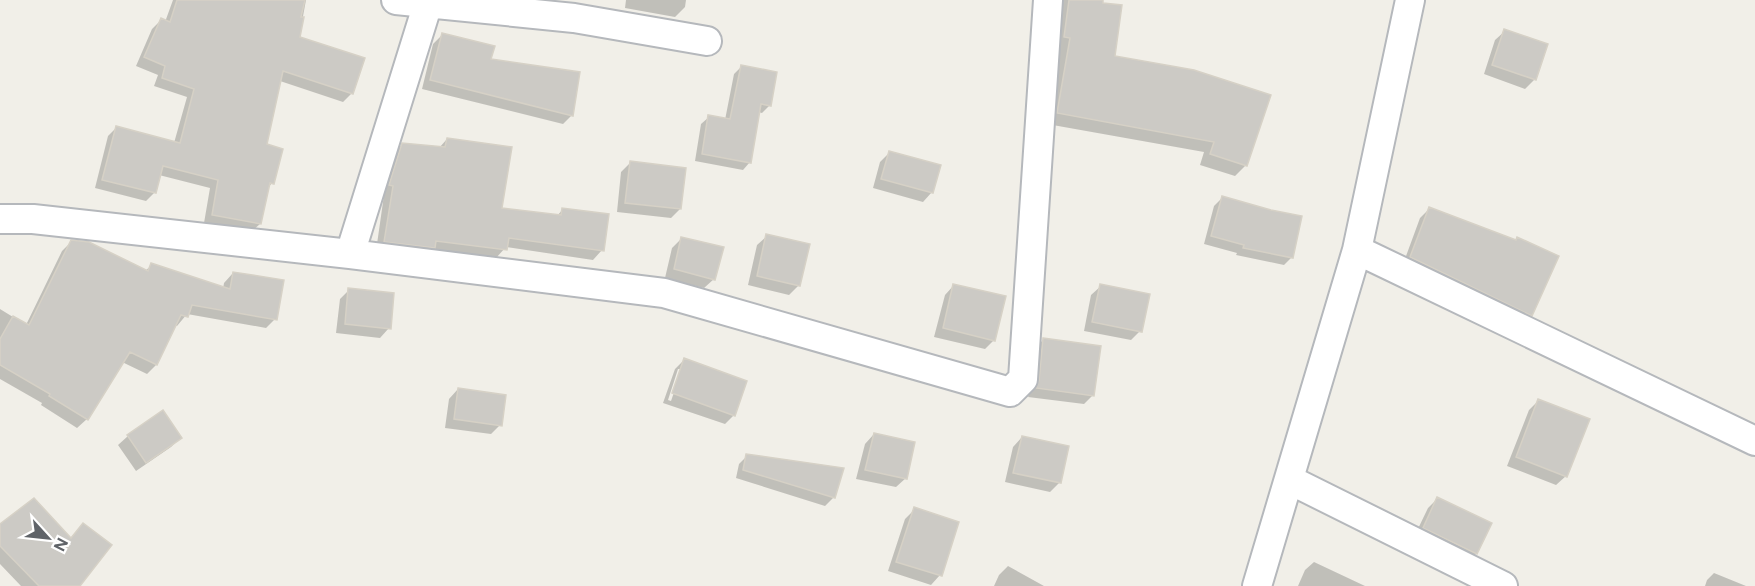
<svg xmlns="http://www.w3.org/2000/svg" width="1755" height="586" font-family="Figtree,sans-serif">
	<rect width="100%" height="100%" fill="#f1efe8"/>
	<path fill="#0003" fill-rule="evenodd" d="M173 0H306L299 38 352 93 343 102 280 81 265 145 272 183 267 189 260 224 251 232 204 223 210 188 159 175 155 192 146 201 95 188 108 136 116 128 174 143 187 97 154 86 158 75 136 66 152 29 161 20 165 22Z
		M626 0H686L685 7 675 17 625 8Z
		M1064 0H1101L1113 57 1246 165 1235 176 1200 165 1204 152 1047 124 1060 49 1054 48 1060 4Z
		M1505 31 1535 79 1525 89 1484 74 1495 40Z
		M443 34 572 115 563 124 422 89 433 44Z
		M741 67 770 105 762 113 758 112 750 162 743 170 695 161 701 124 709 117 725 120 734 74Z
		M447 139 500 209 557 216 563 209 602 250 593 260 506 247 496 258 376 251 384 195 380 194 393 154 402 145 439 148Z
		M889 153 932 192 923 202 873 188 880 162Z
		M630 163 680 209 671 218 617 212 621 172Z
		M1222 198 1292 257 1284 265 1236 255 1237 253 1204 244 1214 206Z
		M1429 209 1530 315 1521 324 1402 267 1420 218Z
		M767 236 799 285 789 295 748 285 757 245Z
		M682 238 714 279 704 288 665 278 672 248Z
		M72 241 145 271 152 265 223 289 224 283 233 273 275 319 266 328 187 314 177 326 174 325 156 365 147 374 122 362 87 419 77 428 41 405 42 403 0 379V309L26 325 62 251Z
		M954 285 994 340 985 349 934 337 945 295Z
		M1101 286 1140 331 1131 340 1084 331 1091 295Z
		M349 290 389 328 380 338 336 333 340 299Z
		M1044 339 1093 395 1084 404 1028 397 1031 391 1034 349Z
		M684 360 734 415 725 424 663 403 675 369ZM678 369H682L671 401 668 400Z
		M458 389 500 425 491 434 445 428 449 399Z
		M1538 401 1566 476 1556 485 1507 466 1529 410Z
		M874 434 906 478 896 487 856 479 865 444Z
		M128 436 180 438 171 447 136 471 118 445Z
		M1022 437 1060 482 1050 492 1005 482 1013 447Z
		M747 456 834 497 825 506 736 478 739 464Z
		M1437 499 1490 523 1476 554 1467 563 1414 537 1428 508Z
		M915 509 940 575 931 585 888 571 905 519Z
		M83 525 78 586H21L0 564V526L70 539Z
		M1314 562 1365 586H1298L1305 570Z
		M1008 566 1044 586H994L999 575Z
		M1714 573 1746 586H1705L1707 580Z"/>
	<path fill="#cccac5" stroke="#d6d1c6" stroke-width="1.5" d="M177 0H305L301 17H304L300 37 365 58 353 94 283 71 267 144 283 149 274 184 270 183 261 224 212 215 218 180 163 166 156 193 102 180 116 126 180 143 194 89 162 78 165 66 144 57 161 18 170 22Z
		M1069 0H1103V3L1122 5 1115 56 1194 70 1271 95 1247 166 1210 154 1214 142 1057 113 1070 38 1064 37Z
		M1504 29 1548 44 1536 80 1492 65Z
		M442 33 495 46 491 59 580 72 573 116 430 80Z
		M741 65 777 72 771 106 761 104 751 163 702 154 708 115 730 119Z
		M447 138 512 147 502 208 561 215 562 208 609 214 604 251 509 238 507 250 436 241 435 248 384 242 393 186 389 185 402 143 445 147Z
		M889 151 941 165 933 193 881 179Z
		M630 161 686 168 681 209 625 203Z
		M1222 196 1271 210 1302 216 1293 258 1243 248 1244 245 1211 236Z
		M1429 207 1516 240 1517 237 1559 256 1532 316 1410 257Z
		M766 234 810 244 800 286 757 276Z
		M681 237 724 247 715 280 674 269Z
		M71 240 89 242 148 271 151 263 230 289 233 272 284 280 277 320 192 305 188 317 181 315 157 365 130 352 88 420 49 396 50 394 0 365V339L13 316 29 325Z
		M953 284 1006 296 995 341 943 328Z
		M1100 284 1150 294 1142 332 1092 322Z
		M348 288 394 293 391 329 345 324Z
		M1043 338 1101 346 1094 396 1036 388 1039 380Z
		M684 358 747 381 735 416 672 393Z
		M458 388 506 395 502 426 454 419Z
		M1538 399 1590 419 1567 477 1516 457Z
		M163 410 182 438 146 463 127 435Z
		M874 433 915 442 907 479 865 470Z
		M1022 436 1069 446 1061 483 1013 473Z
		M746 454 844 468 835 498 743 470Z
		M1437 497 1492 523 1477 554 1423 528Z
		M34 498 71 538 83 523 112 545 80 586H39L0 546V524Z
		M914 507 959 522 942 576 896 562Z"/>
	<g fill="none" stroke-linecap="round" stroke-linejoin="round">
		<defs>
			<path id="street" d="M396 0 574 18 707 41
				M0 219H33L350 254 664 293 1010 392 1023 379 1048 0
				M1357 250 1755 441
				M350 254 429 0
				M1290 480 1503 586
				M1257 586 1357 250 1410 0"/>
		</defs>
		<use href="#street" stroke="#b5b8bc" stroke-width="32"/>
		<use href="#street" stroke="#fff" stroke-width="28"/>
	</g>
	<g transform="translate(48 538) rotate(117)" stroke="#ffffff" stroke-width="4.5" paint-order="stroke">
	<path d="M0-4.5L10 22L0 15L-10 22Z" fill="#5f6368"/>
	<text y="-9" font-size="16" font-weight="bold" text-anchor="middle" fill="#5f6368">N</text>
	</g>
</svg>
